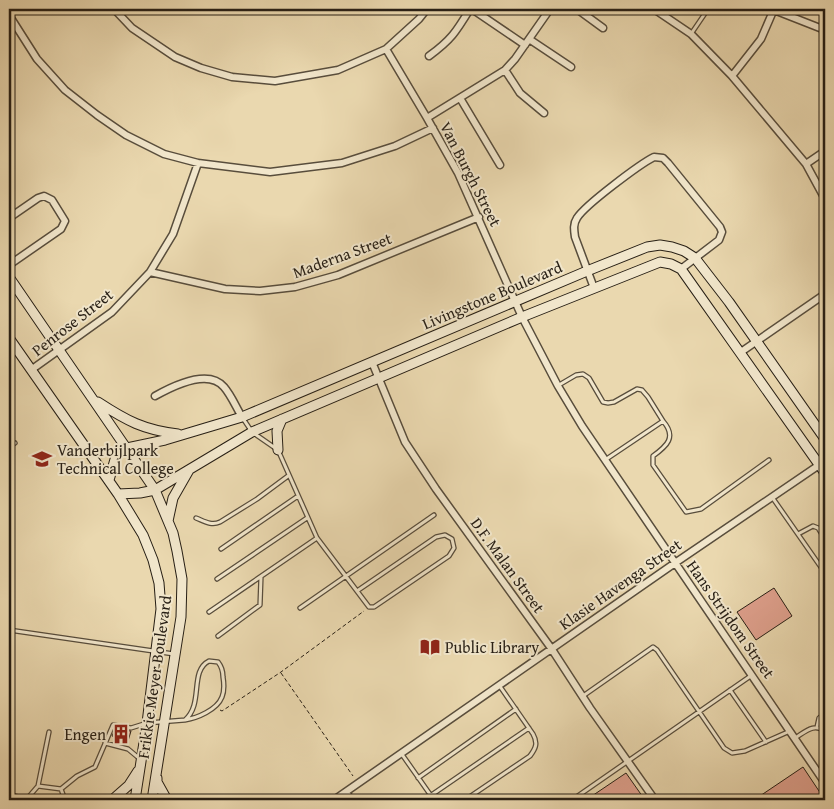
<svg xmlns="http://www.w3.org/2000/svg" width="834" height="809" font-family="'Gentium Book Plus',serif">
	<rect width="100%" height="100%" fill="#ead8af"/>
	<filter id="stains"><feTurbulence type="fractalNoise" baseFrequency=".004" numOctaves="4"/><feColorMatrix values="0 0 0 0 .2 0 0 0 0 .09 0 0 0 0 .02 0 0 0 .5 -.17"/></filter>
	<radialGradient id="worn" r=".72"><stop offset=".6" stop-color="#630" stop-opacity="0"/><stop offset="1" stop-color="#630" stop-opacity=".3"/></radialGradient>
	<path fill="#e0a18e" stroke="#271f15" d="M774 588 792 616 756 640 737 612Z
		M115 729 131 731 128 741 112 736Z
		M803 767 825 800H754Z
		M626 773 645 800H586Z"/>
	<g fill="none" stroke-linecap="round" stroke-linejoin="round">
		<defs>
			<path id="lane" d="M691 34 708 9
				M559 385 576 375 583 374 589 378 603 402 608 403 614 402 637 389 642 390 648 397 663 421
				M242 417 252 432 278 450 317 538 369 607H374L449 556 454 548 452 539 445 535 436 537 357 591
				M9 447 15 443
				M605 460 663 421C677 437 667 446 653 456V465L686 512 701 509 769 460
				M772 497 825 573
				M196 518C204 521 211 526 220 522L257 499 288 476
				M798 534 813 526 818 528 825 539
				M221 549 298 496
				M217 579 307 518
				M300 608 434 515
				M209 612 317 538
				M9 630 174 654
				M218 636 260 605 261 577
				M730 690 766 742
				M583 696 653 647 657 650 724 748 732 753 745 751 790 731
				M817 727 819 718 825 713
				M795 738C805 732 815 722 825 732
				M105 743 128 749 140 759
				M401 753 434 800
				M418 778 516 709
				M38 786 61 789 77 776 95 767 113 725 131 728 147 723 185 720C204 704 189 671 209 661L218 662C222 667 223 671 223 677 224 683 224 692 222 697 217 710 197 718 185 720
				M61 789 65 800
				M430 796 529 728
				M26 800 38 786 49 732
				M465 800 530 756C536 748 538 743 533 734L499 685
				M572 800 752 675"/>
			<path id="street" d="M114 9 132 28 175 57 201 68 232 77 275 81 338 70 386 49 419 19 427 9
				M472 9 525 45
				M577 9 603 28
				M654 9 691 34 732 76 806 164 825 199
				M774 10 825 30
				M9 15 37 59 65 90 97 115 126 135 164 154 198 163 270 172 342 163 395 146 433 128
				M529 39 571 67
				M386 49 427 118 458 173 522 317 558 386 582 426 825 783
				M429 56C451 40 456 32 470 9
				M505 70 520 93 544 113
				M732 76 761 39 774 9
				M460 98 500 165
				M427 118 505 70 515 59 550 9
				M806 164 825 151
				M9 218 38 198 44 196 52 200 65 221 61 229 9 265
				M150 272 225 289 260 291 295 287 338 275 479 217
				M594 288 575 237C574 230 573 224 577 218 585 205 640 164 654 157L663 158 668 163 720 227 722 232 719 240 681 269
				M741 352 825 294
				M372 362 405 442 436 489 551 648 590 708 655 800
				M31 370 112 312 150 272 173 234 198 163
				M155 396C171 387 208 368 224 387 231 395 236 407 242 417
				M346 792 351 800
				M334 800 675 563 825 461"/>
			<path id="secondary" d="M9 277 155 490 173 533 177 551 182 579 181 617 152 800
				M9 338 118 494 143 535 153 560 159 583 161 609 147 723 135 800
				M98 402C127 421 144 430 178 434
				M278 450 277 431 282 419
				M109 480 116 456 127 448 165 440 242 417 587 271 647 247 660 245 672 247 684 251 695 258 729 302 825 439
				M118 494 140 493 155 490 252 432 522 317 660 262 671 264 681 269 825 473
				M168 521 173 498 189 470
				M157 778V782L167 800
				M9 798 20 800
				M112 800 129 785 138 771"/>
		</defs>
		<use href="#lane" stroke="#584d3c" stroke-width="5.5"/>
		<use href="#street" stroke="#584d3c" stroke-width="9"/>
		<use href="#secondary" stroke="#271f15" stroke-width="11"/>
		<path stroke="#271f15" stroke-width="1" stroke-dasharray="4 2.5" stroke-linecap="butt" d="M281 673 353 776
			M220 710 222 711 281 672 364 611"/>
		<use href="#lane" stroke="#f1e6cb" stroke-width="3"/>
		<use href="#street" stroke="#f1e6cb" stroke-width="6"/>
		<use href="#secondary" stroke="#f1e6cb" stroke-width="9"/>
	</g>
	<defs>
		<symbol id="university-bare" viewBox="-9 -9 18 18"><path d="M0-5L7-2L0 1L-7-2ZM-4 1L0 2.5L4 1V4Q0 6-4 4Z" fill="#8f2418" stroke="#f1e6cb" stroke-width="2.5" paint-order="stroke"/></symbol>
		<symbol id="library-bare" viewBox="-9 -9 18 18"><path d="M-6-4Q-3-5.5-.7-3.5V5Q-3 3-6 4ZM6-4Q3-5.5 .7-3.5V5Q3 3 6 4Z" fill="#8f2418" stroke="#f1e6cb" stroke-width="2.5" paint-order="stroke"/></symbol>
		<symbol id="building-bare" viewBox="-9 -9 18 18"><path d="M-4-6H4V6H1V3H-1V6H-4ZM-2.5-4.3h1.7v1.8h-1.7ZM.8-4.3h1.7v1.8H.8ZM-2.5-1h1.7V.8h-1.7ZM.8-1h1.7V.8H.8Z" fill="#8f2418" stroke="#f1e6cb" stroke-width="2.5" paint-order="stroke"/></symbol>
	</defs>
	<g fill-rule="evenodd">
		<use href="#university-bare" x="28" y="445" width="28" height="28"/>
		<use href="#library-bare" x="416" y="633" width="28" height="28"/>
		<use href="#building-bare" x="107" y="720" width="28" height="28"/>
	</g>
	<g text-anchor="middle" stroke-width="4" stroke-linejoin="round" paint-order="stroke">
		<g font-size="16" fill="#271f15" stroke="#f1e6cb">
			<text transform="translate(471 174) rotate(63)" y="6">Van Burgh Street</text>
			<text transform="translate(342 255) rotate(-20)" y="6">Maderna Street</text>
			<text transform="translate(492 295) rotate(-23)" y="6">Livingstone Boulevard</text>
			<text transform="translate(72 322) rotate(-38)" y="6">Penrose Street</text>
			<text transform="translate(508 565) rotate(54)" y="6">D.F. Malan Street</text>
			<text transform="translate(620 584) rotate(-35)" y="6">Klasie Havenga Street</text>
			<text transform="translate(731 619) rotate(55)" y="6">Hans Strijdom Street</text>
			<text transform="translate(154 677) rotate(-82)" y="6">Frikkie Meyer Boulevard</text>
		</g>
		<g font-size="16" fill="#271f15" stroke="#f1e6cb" text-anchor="start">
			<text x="57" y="456">Vanderbijlpark<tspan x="57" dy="18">Technical College</tspan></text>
			<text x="445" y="653">Public Library</text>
			<text x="106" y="740" text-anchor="end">Engen</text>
		</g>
	</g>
	<rect width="834" height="809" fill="none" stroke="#ead8af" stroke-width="30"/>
	<rect x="10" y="10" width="814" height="789" fill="none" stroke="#271f15" stroke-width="2.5"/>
	<rect x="15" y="15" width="804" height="779" fill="none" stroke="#271f15"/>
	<rect width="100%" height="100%" filter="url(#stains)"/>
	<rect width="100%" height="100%" fill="url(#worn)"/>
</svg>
